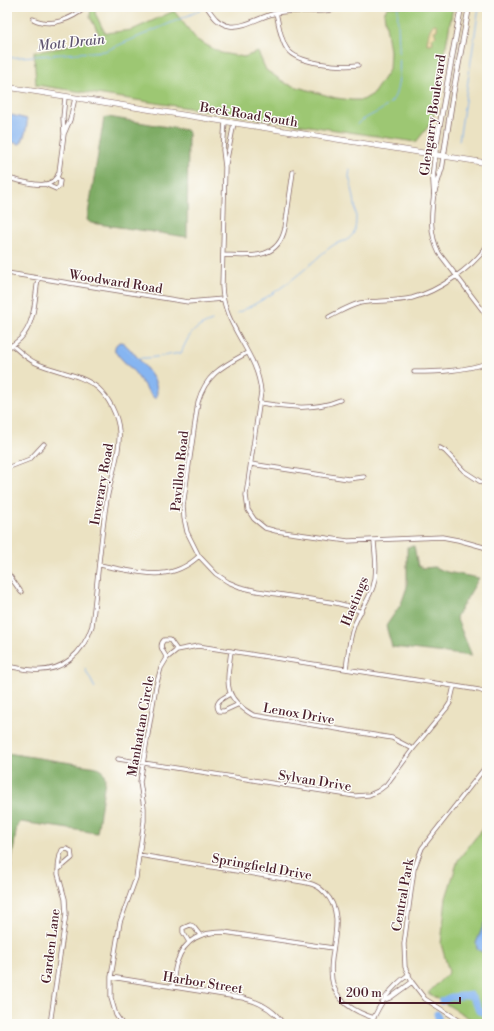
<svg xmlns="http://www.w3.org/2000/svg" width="494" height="1031" font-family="'Libre Bodoni',serif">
	<rect width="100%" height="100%" fill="#fdfcf7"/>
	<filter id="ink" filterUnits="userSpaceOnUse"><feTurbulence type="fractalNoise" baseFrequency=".025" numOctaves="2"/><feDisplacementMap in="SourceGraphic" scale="8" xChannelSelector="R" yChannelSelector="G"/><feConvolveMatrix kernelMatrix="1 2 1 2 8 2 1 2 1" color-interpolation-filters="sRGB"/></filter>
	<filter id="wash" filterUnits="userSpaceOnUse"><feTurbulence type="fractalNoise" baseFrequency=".012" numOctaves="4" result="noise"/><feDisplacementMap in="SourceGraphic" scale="16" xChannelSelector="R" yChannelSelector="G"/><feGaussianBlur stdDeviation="0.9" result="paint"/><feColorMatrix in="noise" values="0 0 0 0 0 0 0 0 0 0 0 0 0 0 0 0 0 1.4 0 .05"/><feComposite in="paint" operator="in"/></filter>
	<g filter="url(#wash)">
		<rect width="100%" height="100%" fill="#ebe2c2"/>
		<path fill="#9dc773" stroke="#74734f" d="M91 7H96L95 13 105 33 132 30 174 11 197 40 221 53 244 57 258 52 266 70 287 84 336 98 352 100H363L373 94 389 70 390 51 384 13 388 7H453L432 122 416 142 36 85 34 52 60 48 99 34 90 17Z
			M487 823V1024H479L428 993 449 972 441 944 446 898 458 860Z"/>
		<path fill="#7eac65" stroke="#646648" d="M108 117 186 130 188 132 187 237 91 223 87 220 104 118Z
			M414 546 418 566 424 568 434 567 447 572 479 578 456 617 472 656 392 647 386 626 401 604 407 587V547Z
			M7 753 97 767 104 773 105 780 97 833 21 822 17 825 7 895Z"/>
		<path fill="#eeda9e" stroke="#9c7c64" d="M434 24 437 25V30L434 31 436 36 432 38 433 43 429 44H427C428 38 429 28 434 24Z"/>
		<path fill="#86b5f1" stroke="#686a8e" d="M7 114 27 119C28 125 24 140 20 144L7 141Z
			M122 342C129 346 154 376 156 384 157 389 158 394 155 399L148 391 135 373 115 352C114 347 116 342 122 342Z
			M487 917V950C483 953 481 952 477 949L476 943Z"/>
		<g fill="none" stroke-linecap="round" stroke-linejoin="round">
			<path stroke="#86b5f1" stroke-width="1" d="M7 58 105 51 201 10
				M357 124C368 115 382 112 391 102 406 87 396 28 398 7
				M459 141 479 7
				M237 313C259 303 281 289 299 274 311 265 320 254 332 246 340 240 346 244 353 234 360 222 353 190 349 177L350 169
				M136 358C151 359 166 355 181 353 189 335 192 328 212 321
				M85 669 95 688"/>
			<path stroke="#86b5f1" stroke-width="7" d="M442 1001 451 997 470 995 476 1003 479 1011 487 1013
				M437 1014 440 1024"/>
		</g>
	</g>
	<g filter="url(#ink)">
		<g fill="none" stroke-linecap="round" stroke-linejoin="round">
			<defs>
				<path id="minor" d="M207 7C213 16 218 24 230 26 246 28 262 15 277 13 299 8 322 15 344 7
					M276 13C279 24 280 39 287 49 297 64 341 67 358 65
					M33 19C51 28 72 19 86 7
					M65 97 63 118 64 134 70 120 75 98
					M225 122 223 150 225 167 222 286C223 327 258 352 261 392L246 495 248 510 254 519 265 528 276 531 348 541 442 537 458 540 487 548
					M226 164 234 123
					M7 178C23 181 53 194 59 172L64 134
					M47 185 56 189 59 187 60 181 57 177
					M434 193C431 215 429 233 439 253L487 316
					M223 255C249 256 278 261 285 228L293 172
					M7 273 188 302 223 299
					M329 317C339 312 349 306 360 303 377 300 395 302 412 298 439 291 472 268 487 246
					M7 348C11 346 16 343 20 339 35 324 35 298 38 278
					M247 353C223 366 206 374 198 402L183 506 184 518 187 532 199 556 216 574 228 582 240 587 257 591 336 603 348 606 361 612
					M414 372C439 372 464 371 487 363
					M260 403C288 407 313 411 340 400
					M440 448 445 451 464 471 487 486
					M251 464 348 479 364 477
					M7 468 30 459 44 444
					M99 565C136 571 168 585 199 556
					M7 572 21 592
					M231 651C227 683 222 697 253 715L392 738 413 749
					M167 658C163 651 158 646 164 640H170L177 650
					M7 666C15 667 24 670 32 670 63 673 83 653 92 626 97 586 100 545 106 505 109 482 121 453 119 431 118 416 109 398 98 388 81 374 56 372 36 363 27 359 20 352 12 345
					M346 669C348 655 349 639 354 626 359 612 368 601 373 587 378 572 375 556 374 541
					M230 694C223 698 213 702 219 711H224L237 705
					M118 759 355 796 369 795 378 791 386 785 413 749 446 709 450 703 454 686
					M139 855 303 882C308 883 314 884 318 887 320 888 323 891 325 893 361 929 291 992 374 1018
					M189 942 183 932V928L190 925 193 926 200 935
					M111 977 243 998C259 1002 274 1009 283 1024
					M173 987C174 979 174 969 177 962 185 938 202 932 224 932L333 948
					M385 1000 390 998 412 982
					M50 1024 66 914 65 899 58 874C58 866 58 858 62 850L67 849 71 851 72 858 58 870
					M122 1024 116 1015 111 998V977L120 922 136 878 139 855 144 821V808L140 782 156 686 161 668 167 658 177 650 198 646 454 686 479 690 487 693
					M371 1024C380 1003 390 988 409 974
					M465 1024 425 999 412 982 405 967 404 944 414 869 422 848 487 765"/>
				<path id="tertiary" d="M434 191 433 174 436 146 461 7
					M434 193 442 167 453 94 469 7"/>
				<path id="secondary" d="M7 87 487 163"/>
			</defs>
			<use href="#minor" stroke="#826360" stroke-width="5"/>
			<use href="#tertiary" stroke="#826360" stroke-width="6"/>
			<use href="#secondary" stroke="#826360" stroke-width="6"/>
			<use href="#minor" stroke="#fff" stroke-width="3.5"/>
			<use href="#tertiary" stroke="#fff" stroke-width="4.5"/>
			<use href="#secondary" stroke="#fff" stroke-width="5"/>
		</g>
	</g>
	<g text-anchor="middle" stroke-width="3" stroke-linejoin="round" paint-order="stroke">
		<g font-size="13" fill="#4a1f2b" stroke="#fdfcf7">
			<text transform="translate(249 114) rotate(9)" y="5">Beck Road South</text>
			<text transform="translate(432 115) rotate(-82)" y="5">Glengarry Boulevard</text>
			<text transform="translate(116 281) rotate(9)" y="5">Woodward Road</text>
			<text transform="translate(179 471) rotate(-84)" y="5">Pavillon Road</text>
			<text transform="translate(101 484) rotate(-80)" y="5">Inverary Road</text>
			<text transform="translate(354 601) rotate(-68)" y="5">Hastings</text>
			<text transform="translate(299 713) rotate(10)" y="5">Lenox Drive</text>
			<text transform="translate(140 726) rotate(-80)" y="5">Manhattan Circle</text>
			<text transform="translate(315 780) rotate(9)" y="5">Sylvan Drive</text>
			<text transform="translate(262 866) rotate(10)" y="5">Springfield Drive</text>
			<text transform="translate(402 895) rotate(-80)" y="5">Central Park</text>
			<text transform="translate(50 946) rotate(-83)" y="5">Garden Lane</text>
			<text transform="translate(203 982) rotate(9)" y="5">Harbor Street</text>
		</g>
		<g font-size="14" font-style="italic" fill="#5f5470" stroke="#fdfcf7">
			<text transform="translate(71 42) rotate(-6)" y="5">Mott Drain</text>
		</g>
	</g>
	<rect width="494" height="1031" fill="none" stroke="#fdfcf7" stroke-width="24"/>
	<path d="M340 997v6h120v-6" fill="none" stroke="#4a1f2b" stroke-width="2"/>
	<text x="346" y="997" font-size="12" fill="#4a1f2b" stroke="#fdfcf7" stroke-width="3" paint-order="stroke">200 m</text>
</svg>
